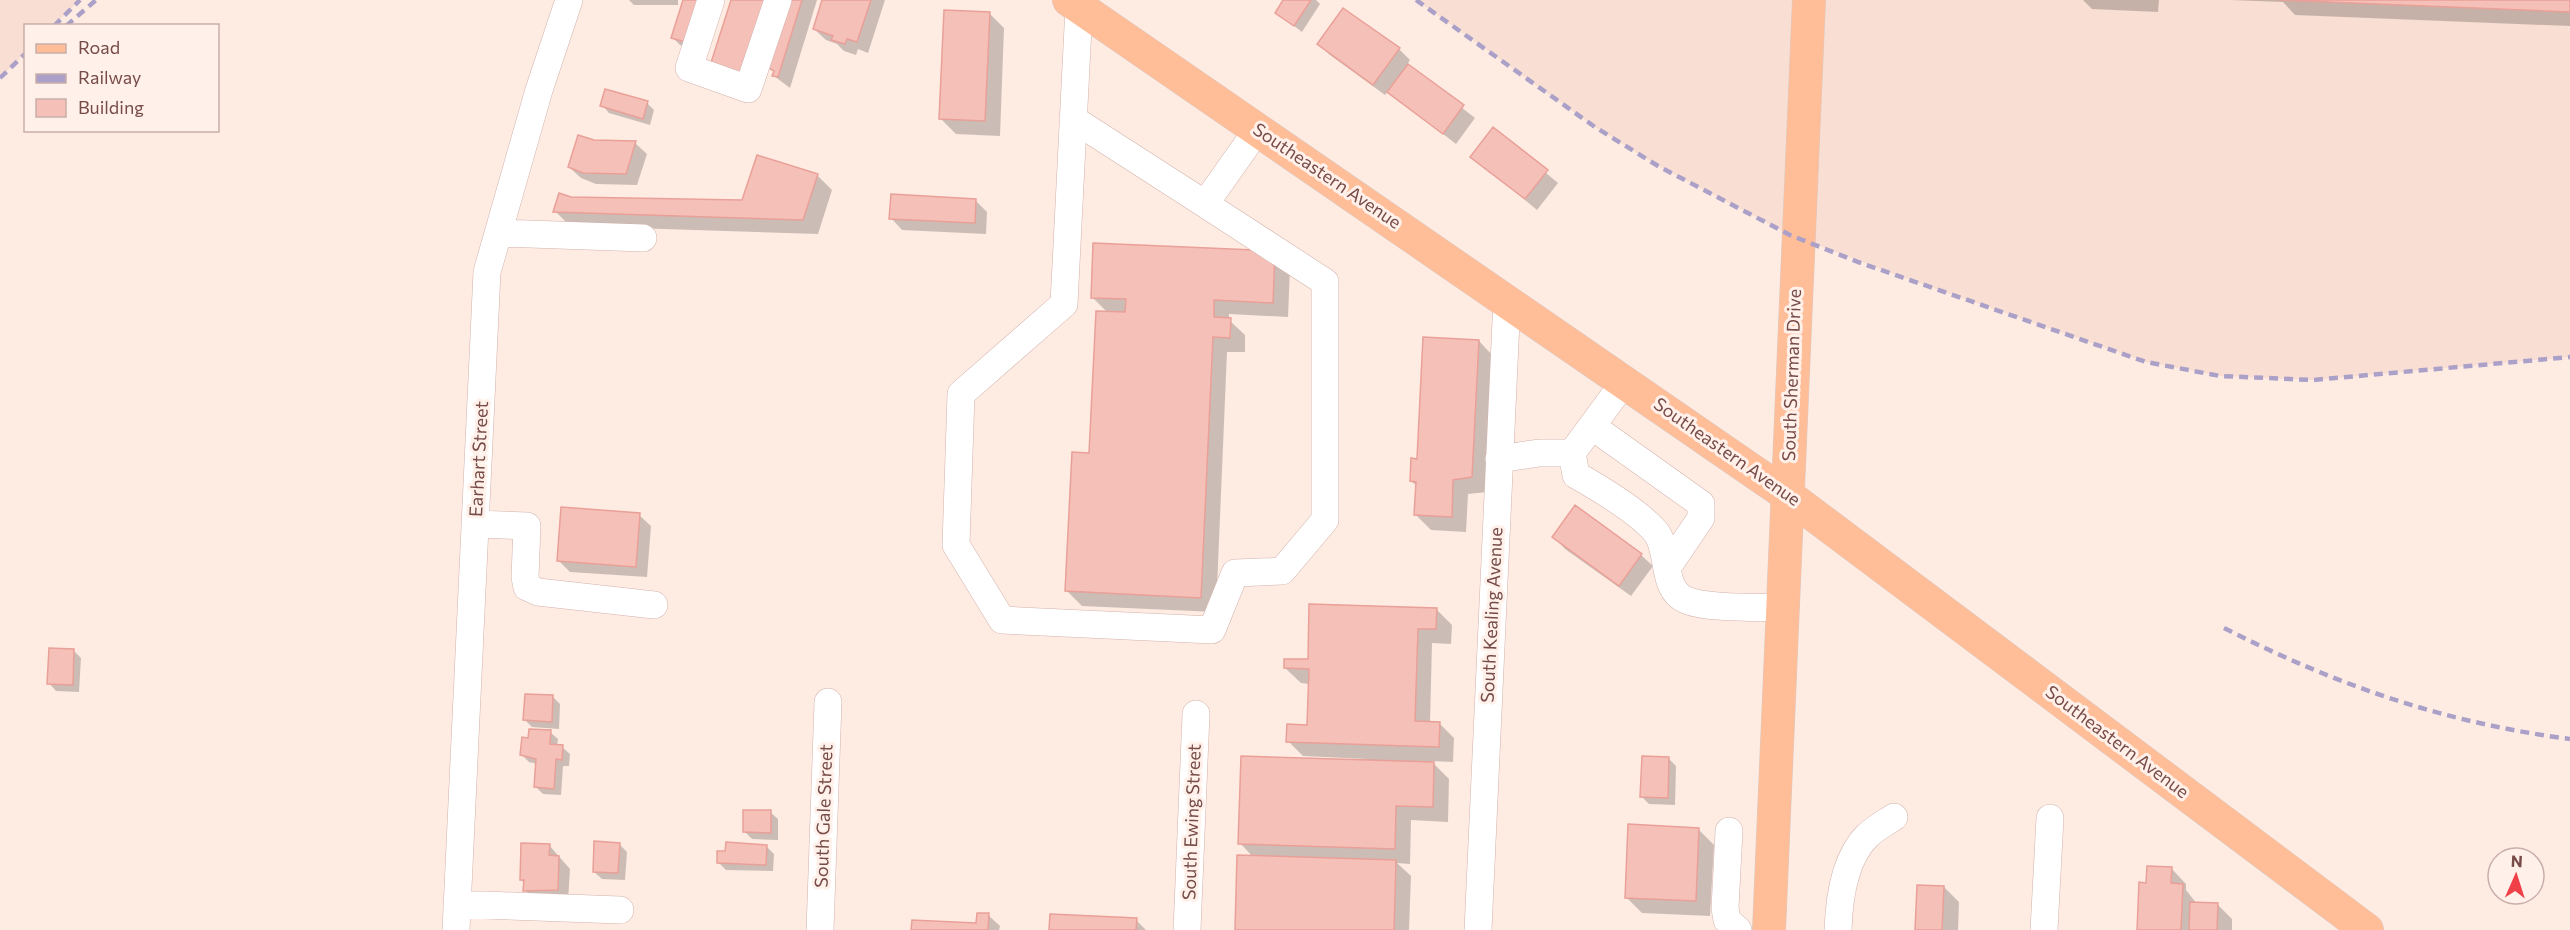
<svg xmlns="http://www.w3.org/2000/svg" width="2570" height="930" font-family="Commissioner,sans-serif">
	<rect width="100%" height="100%" fill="#feece3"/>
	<path fill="#f8ded3" d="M0 0H80L54 25 26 26 25 53 0 78Z
		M1416 0H2570V357L2313 380 2220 376 2146 362 1913 281 1790 235 1658 166 1595 127Z"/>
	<path fill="#0003" d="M629 0H678V5H634Z
		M685 0 696 50 680 45 673 38Z
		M789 0H817L790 88 774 76 775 73 768 66Z
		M824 0H885L868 53 858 49 856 55 844 51 837 44 826 40 814 29Z
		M1285 0H1316L1320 4 1302 32 1276 12Z
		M2083 0H2159L2158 12 2092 9Z
		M2230 0H2570V26L2295 15 2283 2Z
		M989 13 1004 28 1000 136 956 134 941 119Z
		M1319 44 1399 49 1410 60 1407 65 1475 118 1456 144 1388 91 1385 95 1330 55Z
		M647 103 654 110 650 125 609 113 602 105Z
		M1493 129 1558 183 1537 210 1472 156Z
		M594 142 635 143 647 154 637 185 596 184 581 178 569 167Z
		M817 175 832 190 818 234 570 226 555 211 571 198 743 202Z
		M975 200 987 212 986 234 902 230 891 218Z
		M1275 253 1290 268 1288 317 1229 314V320L1245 335V352H1227L1216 612 1082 606 1067 591 1091 455 1108 313 1092 297Z
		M1479 341 1494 357 1487 492 1468 494 1466 532 1431 530 1416 515 1417 486 1411 481Z
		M639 515 651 526 647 577 570 572 558 560Z
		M1554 537 1641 555 1653 566 1631 596 1565 549Z
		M1437 610 1452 625 1451 644 1432 643 1430 723H1439L1454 738 1453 762 1431 761 1449 779 1448 822 1411 820 1410 864 1397 863 1411 876 1409 930H1236L1253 857 1240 843 1366 762V759L1303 756 1288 741 1308 726 1310 684 1301 683 1285 668Z
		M74 651 81 658 79 692 56 691 49 683Z
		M553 697 560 704 559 729 532 727 525 720Z
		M550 732 558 739 557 746 562 747 570 754 569 766H563L561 795 543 794 536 787 537 764 529 762 522 755 529 739Z
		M1669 759 1676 766 1675 805 1649 804 1642 797Z
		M770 812 778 819V840L752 839 744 831Z
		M1698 829 1714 845 1710 916 1642 913 1627 898Z
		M619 844 627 852 625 880 602 879 594 872Z
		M549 845 570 869 568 901 536 902 525 890V884L521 880Z
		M767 847 774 854 773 871 726 870 718 862Z
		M2171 868 2186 884V890L2197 904H2217L2232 919V930H2139L2148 884Z
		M1944 887 1959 902 1958 930H1916Z
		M988 915 1000 926 999 930H913L978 925Z
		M1136 920 1146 930H1051Z"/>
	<path fill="#f5c0b8" stroke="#e9a098" stroke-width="1.5" d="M683 0H702L689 43 671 38Z
		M731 0H765L740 82 708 72Z
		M787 0H802L778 77 772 76 774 71 767 67Z
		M822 0H871L857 42 847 39 845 44 831 40 833 36 813 29Z
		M1283 0H1311L1294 26 1275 13Z
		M2279 0H2570V12Z
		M1343 8 1400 48 1373 85 1317 44Z
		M944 10 990 12 985 121 939 119Z
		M1408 64 1464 105 1443 134 1387 92Z
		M605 89 648 101 643 119 600 106Z
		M1493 127 1548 170 1525 199 1470 157Z
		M578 135 594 140 636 141 626 174 583 173 568 167Z
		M757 155 818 174 803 220 553 212 559 193 571 197 742 200Z
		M891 194 976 199 975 223 889 219Z
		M1093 243 1275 251 1273 303 1214 300V317L1231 318 1230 338 1213 337 1201 598 1065 591 1072 452 1089 453 1096 311 1125 312 1126 299 1091 298Z
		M1423 337 1479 340 1472 477 1453 480 1452 517 1414 515 1416 482 1410 481 1411 458 1417 459Z
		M1575 505 1642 554 1619 586 1552 537Z
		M561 507 640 513 636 567 557 561Z
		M1309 604 1437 608 1436 629H1418L1415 721 1440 722 1439 747 1286 742 1287 724 1307 725 1309 669 1284 668V659H1308Z
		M49 648 74 649 73 685 47 684Z
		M525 694 553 695 552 722 523 720Z
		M529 729 551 730 550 744 563 745 562 760 556 759 554 789 534 787 536 759 520 755 522 737 528 738Z
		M1241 756 1434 762 1433 807 1396 806 1395 849 1238 844Z
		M1642 756 1669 757 1668 798 1640 797Z
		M743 810H771V833L743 832Z
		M1628 824 1699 828 1696 901 1625 898Z
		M594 841 620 843 618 873 593 872Z
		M726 842 767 845 766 865 717 863V851H725Z
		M521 843 550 844 549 855 559 856 558 890 523 891 524 880H520Z
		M1237 855 1396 860 1394 930H1235Z
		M2147 866 2172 867 2171 883 2183 884 2181 930H2137L2139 882 2146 883Z
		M1917 885 1944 886 1942 930H1915Z
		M2190 902 2218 903 2217 930H2189Z
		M977 913H989L988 930H911L912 920 976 923Z
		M1050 914 1137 918 1136 930H1049Z"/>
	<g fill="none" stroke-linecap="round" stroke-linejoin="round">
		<defs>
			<path id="minor" d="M711 0 689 68 748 89 778 0
				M1079 7 1064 304 961 394 956 545 1002 620 1212 630 1235 573 1282 571 1325 520V282L1205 204 1258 129
				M1073 119 1205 204
				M499 233 643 238
				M1625 381 1572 453 1576 475C1599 488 1637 511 1655 531 1671 549 1660 589 1686 600 1707 609 1758 607 1782 608
				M1593 427 1701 504V518L1667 568
				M1499 459 1539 453H1572
				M475 524 527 526 525 577 527 587 538 592 654 605
				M1729 831 1725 908 1727 920 1738 930
				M457 904 620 910
				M456 930 487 272 539 90 569 0
				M820 930 828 702
				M1187 930 1196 714
				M1478 930 1507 299
				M1838 930C1839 900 1844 859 1867 836 1874 829 1885 823 1894 817
				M2044 930 2050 818"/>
			<path id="major" d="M1069 0 1786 494 2367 930
				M1769 930 1809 0"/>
		</defs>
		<use href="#minor" stroke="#d2b2ab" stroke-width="28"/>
		<use href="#major" stroke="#d9cdcb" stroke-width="34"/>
		<use href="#minor" stroke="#fff" stroke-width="27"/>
		<use href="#major" stroke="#ffbd98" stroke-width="33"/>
		<path stroke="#aba0c8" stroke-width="4.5" stroke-dasharray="9 6" stroke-linecap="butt" d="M1416 0 1595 127 1658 166 1790 235 1858 262 2146 362 2220 376 2313 380 2570 357
			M54 26 80 0
			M66 26 96 0
			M0 78 26 53
			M2224 628C2336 685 2445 723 2570 739"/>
	</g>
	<g text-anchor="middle" stroke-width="6" stroke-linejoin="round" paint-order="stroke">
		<g font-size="18" fill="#774b47" stroke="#fff1ea">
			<text transform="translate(1327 176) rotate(34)" y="6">Southeastern Avenue</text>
			<text transform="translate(1792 375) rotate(-88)" y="6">South Sherman Drive</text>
			<text transform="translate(1727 452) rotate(35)" y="6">Southeastern Avenue</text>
			<text transform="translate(479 459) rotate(-87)" y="6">Earhart Street</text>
			<text transform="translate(1492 615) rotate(-87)" y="6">South Kealing Avenue</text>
			<text transform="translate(2117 742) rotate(37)" y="6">Southeastern Avenue</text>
			<text transform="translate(824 816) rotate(-88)" y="6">South Gale Street</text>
			<text transform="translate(1192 822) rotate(-88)" y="6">South Ewing Street</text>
		</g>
	</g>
	<rect x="24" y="24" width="195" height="108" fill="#fff1ea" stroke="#c9afa9" stroke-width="1.5"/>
	<rect x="36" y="44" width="30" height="9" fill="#ffbd98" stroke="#c9afa9" stroke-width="1.5"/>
	<text x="78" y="54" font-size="18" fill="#774b47">Road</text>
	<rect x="36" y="74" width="30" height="9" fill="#aba0c8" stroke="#c9afa9" stroke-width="1.5"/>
	<text x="78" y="84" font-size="18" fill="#774b47">Railway</text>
	<rect x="36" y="99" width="30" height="18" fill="#f5c0b8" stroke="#c9afa9" stroke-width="1.5"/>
	<text x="78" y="114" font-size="18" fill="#774b47">Building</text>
	<g transform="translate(2516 876) rotate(3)"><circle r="28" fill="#fff1ea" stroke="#c9afa9" stroke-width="1.5"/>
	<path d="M0-4.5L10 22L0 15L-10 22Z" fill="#f04048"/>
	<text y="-9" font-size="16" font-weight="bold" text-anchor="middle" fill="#774b47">N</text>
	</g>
</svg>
